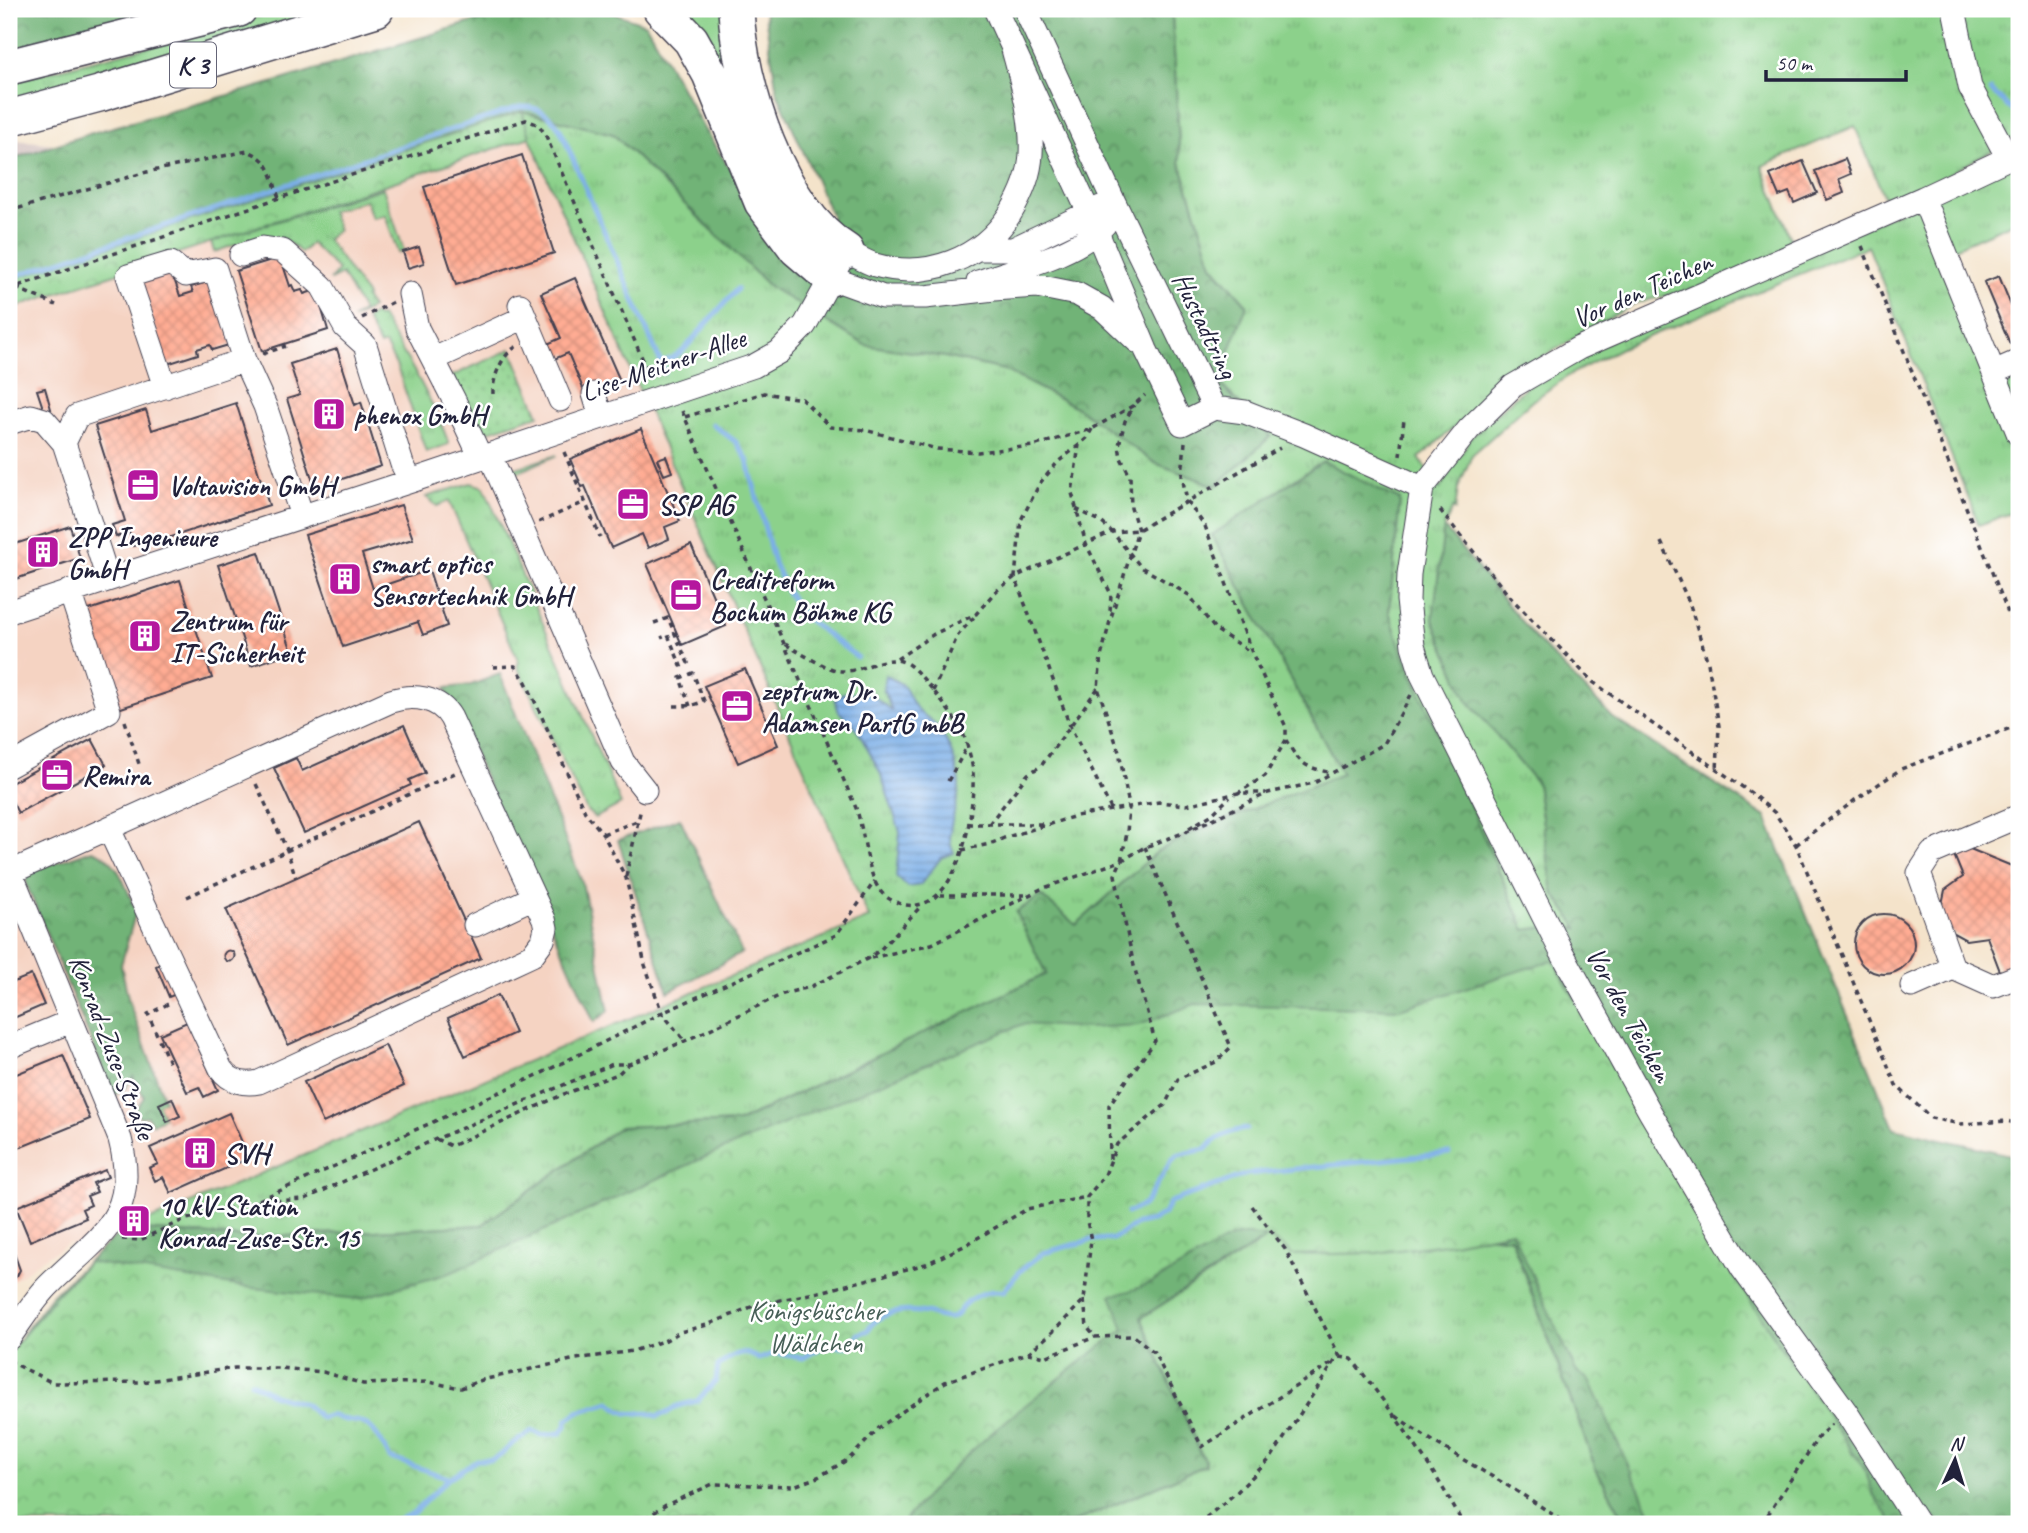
<svg xmlns="http://www.w3.org/2000/svg" width="2028" height="1533" font-family="Caveat,sans-serif">
	<defs>
		<pattern id="grass-tufts" width="24" height="20" patternUnits="userSpaceOnUse" patternTransform="scale(1.75)"><rect width="24" height="20" fill="#8cd18b"/><path d="M3 7l-1-3M5 7V3M7 7l1-3M15 17l-1-3M17 17v-4M19 17l1-3" fill="none" stroke="#78b379"/></pattern>
		<pattern id="forest-crowns" width="20" height="18" patternUnits="userSpaceOnUse" patternTransform="scale(1.75)"><rect width="20" height="18" fill="#71b377"/><path d="M2 6a3 3 0 1 1 6 0M12 15a3 3 0 1 1 6 0" fill="none" stroke="#5c9163"/></pattern>
		<pattern id="park-crowns" width="20" height="18" patternUnits="userSpaceOnUse" patternTransform="scale(1.75)"><rect width="20" height="18" fill="#8cd18b"/><path d="M2 6a3 3 0 1 1 6 0M12 15a3 3 0 1 1 6 0" fill="none" stroke="#78b379"/></pattern>
		<pattern id="garden-dots" width="8" height="8" patternUnits="userSpaceOnUse" patternTransform="scale(1.75)"><rect width="8" height="8" fill="#8cd18b"/><path d="M2 2h.1M6 6h.1" fill="none" stroke="#78b379" stroke-width="1.8" stroke-linecap="round"/></pattern>
		<pattern id="water-rules" width="6" height="5" patternUnits="userSpaceOnUse" patternTransform="scale(1.75)"><rect width="6" height="5" fill="#7aaee7"/><path d="M0 2.5h6" fill="none" stroke="#648dbc"/></pattern>
		<pattern id="building-cross-hatch" width="8" height="8" patternUnits="userSpaceOnUse" patternTransform="scale(1.75)"><rect width="8" height="8" fill="#ffac93"/><path d="M0 0l8 8M0 8l8-8" fill="none" stroke="#da9480"/></pattern>
	</defs>
	<rect width="100%" height="100%" fill="#fff"/>
	<filter id="ink" filterUnits="userSpaceOnUse"><feTurbulence type="fractalNoise" baseFrequency=".0143" numOctaves="2"/><feDisplacementMap in="SourceGraphic" scale="14" xChannelSelector="R" yChannelSelector="G"/><feConvolveMatrix kernelMatrix="1 2 1 2 8 2 1 2 1" color-interpolation-filters="sRGB"/></filter>
	<filter id="wash" filterUnits="userSpaceOnUse"><feTurbulence type="fractalNoise" baseFrequency=".00686" numOctaves="4" result="noise"/><feDisplacementMap in="SourceGraphic" scale="28" xChannelSelector="R" yChannelSelector="G"/><feGaussianBlur stdDeviation="1.57" result="paint"/><feColorMatrix in="noise" values="0 0 0 0 0 0 0 0 0 0 0 0 0 0 0 0 0 1.4 0 .05"/><feComposite in="paint" operator="in"/></filter>
	<g filter="url(#wash)">
		<rect width="100%" height="100%" fill="#f4e3ca"/>
		<path fill="#f5d3c2" d="M530 138 869 918 121 1231 91 1259 69 1243 41 1260 9 1284V309Z"/>
		<path fill="#d1c0bd" d="M9 139 63 145 9 163Z"/>
		<path fill="url(#grass-tufts)" stroke="#577a63" stroke-width="2" d="M285 9H334L9 103V82L190 36Z
			M678 9H725L747 120Z
			M1167 9H2019V136L1888 207 1855 126 1762 166 1794 247 1699 288 1636 303 1520 370 1419 458 1440 489 1471 437 1529 384 1629 330 2019 159V220L1936 256 1995 390 2019 379V510L1979 525 1868 246 1621 348 1571 374 1532 401 1472 455 1458 488 1455 510 1453 508 1444 527 1537 783 1553 892 1579 928 1555 926 1525 931 1403 654 1389 612 1400 500 1212 535 1342 774 1187 835 1157 852 1076 925 1041 896 1016 912 1047 974 738 1122 620 1127 482 1225 251 1238 129 1229 869 918 530 138 522 111 613 134 770 287 945 357 1004 370 1076 407 1271 436 1223 387 1226 360 1247 305 1212 265 1180 162 1172 15Z
			M383 188 404 251 398 253 385 215 372 218 366 200 331 211 338 230 327 239 367 296 365 298 372 308 352 319 363 311 342 274 330 280 338 270 311 243 301 253C276 225 245 242 214 252L211 242Z
			M374 314 378 318 381 316C406 357 433 399 449 444L426 452 397 367 385 344 380 346 366 319Z
			M557 455 514 474 519 488H514L510 470Z
			M471 483 484 487 621 804 595 818 587 811 517 666 519 662 449 501 437 506 426 497Z
			M1302 1216 1511 1238 1596 1469 1627 1524H1070L1206 1465 1141 1318Z"/>
		<path fill="url(#forest-crowns)" stroke="#4a6a59" stroke-width="2" d="M9 9H179L9 54Z
			M515 9H602L646 24 704 129 798 272 832 217 777 92 764 9H1167L1172 15 1180 162 1212 265 1247 305 1226 360 1223 387 1271 436 1216 486 1155 463 1076 407 1004 370 945 357 865 345 770 287 613 134 522 111 9 280V160L92 133 265 85Z
			M1323 461 1400 500 1389 612 1403 654 1525 930 1555 926 1578 928 1553 892 1537 783 1467 700 1433 620 1444 527 1535 638 1613 718 1766 817 1894 1128 2019 1157V1524H1627L1596 1469 1512 1238 1479 1233 1417 1011 9 1524V1353L51 1296 121 1231 129 1229 251 1238 482 1225 620 1127 739 1122 1046 974 1016 912 1041 896 1076 925 1157 852 1187 835 1342 774 1212 535Z
			M500 674 582 882 609 1011 594 1022 445 688 471 685Z
			M680 818 742 953 668 992 618 840Z
			M92 850C119 858 125 886 136 911L121 965 129 1002 165 1102 159 1104 164 1117 153 1124 147 1116 141 1117 133 1113 144 1097 133 1076 126 1087 114 1096 27 886 26 878 31 871Z
			M1239 1230 1269 1236 1141 1318 1206 1465 1070 1524H410Z"/>
		<path fill="url(#park-crowns)" stroke="#577a63" stroke-width="2" d="M522 111 530 137 9 309V280Z
			M1553 960 1662 1155 1732 1274 1865 1470 1874 1496 1894 1524H1655L1589 1380 1576 1371 1512 1231 1453 1243 1376 1253 1291 1255C1282 1241 1260 1234 1244 1235 1229 1236 1216 1246 1204 1253 1176 1269 1144 1291 1111 1295L1124 1329C1046 1389 964 1447 902 1524H9V1353L58 1293 89 1262 244 1287 358 1299 450 1273 710 1155 1023 1024 1088 1028 1139 1025 1195 1004 1400 1009Z"/>
		<path fill="url(#garden-dots)" stroke="#577a63" stroke-width="2" d="M511 349 539 415 480 434 452 376Z"/>
		<path fill="url(#water-rules)" stroke="#4e6891" stroke-width="2" d="M885 675C912 689 902 686 916 708 920 714 928 717 933 722 946 736 954 756 958 775 964 801 941 829 954 853L941 858 920 885 908 887 896 877 900 832 880 772 855 726 839 712 835 700 842 693 871 694 892 711 883 689Z"/>
		<g fill="none" stroke-linecap="round" stroke-linejoin="round">
			<path stroke="#7aaee7" stroke-width="5" d="M1991 90 2008 107 2019 112
				M9 278 519 107C539 106 549 113 560 129L665 372
				M661 364 682 352 737 289
				M712 424 736 442 747 459 774 563 787 592 804 617 857 657
				M1127 1213 1145 1204 1171 1161 1178 1155 1206 1149C1215 1137 1232 1130 1247 1129
				M251 1382 274 1395 305 1404 321 1418 332 1415C342 1421 349 1420 360 1422 375 1425 383 1446 390 1458L449 1478
				M373 1524H389L413 1513 449 1478 477 1460H491L501 1455 511 1445 532 1431 542 1435 561 1433 566 1426 567 1420 578 1412 610 1402C634 1424 634 1406 657 1416L667 1413 677 1406 697 1401 716 1381 718 1366C735 1355 740 1347 759 1359L775 1353 803 1358 825 1345 848 1346 858 1334 867 1331C878 1311 905 1309 926 1313 932 1314 940 1318 947 1318 958 1319 960 1307 967 1302 977 1294 992 1289 1003 1292L1020 1271 1043 1253 1091 1240 1113 1239 1137 1224 1152 1221 1164 1214 1170 1202 1247 1174 1449 1153"/>
		</g>
		<g id="blocks">
			<path fill="url(#building-cross-hatch)" d="M522 155 554 253 456 285 424 187Z
				M1845 159 1851 174 1839 179 1844 193 1827 200 1815 171Z
				M1803 161 1817 193 1794 203 1789 192 1779 196 1770 175Z
				M419 247 424 263 408 268 403 252Z
				M278 258 281 259 290 286 292 285 295 292 302 290 304 294 316 290 328 330 262 351 236 271Z
				M171 270 180 296 193 292 191 287 211 281 232 344 212 350 210 345 197 349 198 354 167 364 140 281Z
				M1999 276 2019 325V340L2010 344 1984 282Z
				M575 278 621 383 587 398 568 353 552 360 545 345 561 338 541 293Z
				M337 349 355 405 361 402 381 466 315 488 287 399 300 395 290 364Z
				M45 388 51 409 44 411 37 390Z
				M236 403 269 505 150 544 149 541 133 546 129 532 116 537 112 525 125 521 95 426 146 410 152 430Z
				M641 429 680 521 665 527 669 539 648 548 642 534 611 548 585 486 582 487 570 459Z
				M666 456 672 472 664 475 657 459Z
				M401 505 413 539 362 554 373 589 429 570 447 626 423 635 418 622 343 647 305 535Z
				M70 526 80 558 9 581V546Z
				M691 545 726 626 682 645 647 564Z
				M259 552 292 652 251 666 218 565Z
				M180 580 212 678 115 710 83 612Z
				M745 669 778 745 738 763 704 686Z
				M404 725 425 773 409 780 411 785 304 833 274 768 296 758 302 771Z
				M92 739 106 765 18 813 9 796V784Z
				M419 822 481 958 288 1045 226 909Z
				M1970 849 2019 869V971L2003 979 1987 937 1966 940 1946 929 1941 909 1945 890 1963 877 1954 855Z
				M1854 944a30 30 0 1 1 60 0a30 30 0 1 1-60 0Z
				M9 921 15 936 9 939Z
				M223.5 956a5.5 5.5 0 1 1 11 0a5.5 5.5 0 1 1-11 0Z
				M162 963 176 994 169 997 156 966Z
				M31 975 44 1005 9 1020V984Z
				M498 995 515 1033 465 1056 448 1018Z
				M187 1022 218 1090 204 1097 199 1087 187 1092 160 1034Z
				M385 1045 404 1086 323 1123 304 1082Z
				M63 1055 90 1119 9 1152V1077Z
				M172 1098 180 1116 167 1122 159 1104Z
				M229 1113 249 1158 171 1193 163 1177 155 1181 149 1168 158 1164 150 1148Z
				M105 1170 108 1177 93 1183 97 1192 87 1196 91 1205 82 1209 86 1218 30 1241 16 1207Z
				M9 1239 20 1270 17 1276 9 1283Z"/>
		</g>
	</g>
	<g filter="url(#ink)">
		<use href="#blocks" fill-opacity="0" stroke="#423f50" stroke-width="2"/>
		<g fill="none" stroke-linecap="round" stroke-linejoin="round">
			<defs>
				<path id="minor" d="M995 9 1089 213 1146 350 1182 424 1214 408
					M1025 9 1113 200 1214 408
					M1954 9 1970 87 2008 158
					M1923 198 2019 435
					M979 249H1013L1101 207
					M241 255 263 248 283 251 322 286 345 327 365 345 402 464 411 481
					M831 278 883 297H925L994 289 1037 286 1077 294 1102 308 1138 342
					M978 282C1016 269 1078 254 1105 224
					M410 294 417 328 454 400 481 458
					M520 305 560 400
					M434 359 525 317
					M1994 372 2019 361
					M165 387 128 276 171 263 186 275 215 269 244 360 265 406 302 516
					M594 394 601 417
					M1214 408 1245 412 1304 435 1422 488
					M9 423 31 416 44 420 64 443 108 579
					M64 443 77 416 244 360
					M490 455 623 762 645 790
					M9 612 411 481 754 366 779 352 805 325 846 251C856 256 866 262 875 265 928 280 981 259 1010 214 1021 196 1030 176 1031 154 1033 119 1022 83 1013 49
					M9 766 109 711 70 591
					M2019 816 1932 853 1919 873 1953 968 1993 986 2019 976
					M9 868 120 1139C140 1216 100 1235 51 1283 35 1298 22 1320 9 1338
					M11 872 391 701C413 694 439 697 451 718L544 919 546 928 543 940 532 955 259 1082C245 1085 230 1082 221 1069L109 829
					M475 925 534 897
					M1912 986 1953 968
					M9 1047 71 1021
					M1918 1524 1846 1412 1742 1268 1650 1112 1561 951 1422 675 1413 646 1408 600 1409 574 1422 488 1469 429 1513 386 1579 348 1923 198 2019 153"/>
				<path id="highway" d="M661 9 691 40 710 74 762 202 797 249 831 278
					M736 9C739 84 779 211 846 251
					M9 67 239 9
					M9 118 99 94 376 9"/>
			</defs>
			<use href="#minor" stroke="#423f50" stroke-width="25"/>
			<use href="#highway" stroke="#423f50" stroke-width="38"/>
			<path stroke="#423f50" stroke-width="3.5" stroke-dasharray="5 5" stroke-linecap="butt" d="M9 211 147 172 247 151C271 159 271 175 279 198
				M1862 246 2019 640
				M16 288 56 305
				M9 289 279 198 526 120 539 125 546 136 652 381
				M362 318 393 302
				M263 354 286 346
				M493 394C492 378 503 352 518 346
				M682 411 856 808C864 830 867 872 879 889 884 897 892 901 901 904 959 919 975 812 973 772 972 761 968 747 964 736 958 720 922 674 909 665 888 650 864 673 842 671 829 671 797 651 785 644
				M685 417 764 393 802 399 830 427 865 430 937 449 978 452 1033 446 1092 429 1134 405 1145 395
				M1092 429 1087 438 1079 445 1072 493 1086 544 1111 594 1110 612
				M1185 442 1182 476 1187 501 1205 526 1252 653 1286 727V740L1265 776 1238 793H1266
				M1079 445 1058 462 1040 483 1021 520 1015 577 1070 726 1111 809
				M564 452 600 537
				M1400 456 1404 419
				M1076 509 1100 521 1112 532 1141 567 1189 595 1215 629 1250 652
				M1440 510 1510 597 1593 682 1751 793 1775 813 1796 845 1896 1085 1931 1118 1961 1124 2007 1121 2019 1124
				M539 522 585 502
				M1661 542 1689 602 1708 663 1719 726 1717 771
				M654 623 668 618 688 663 681 666 668 635 661 638
				M897 659 934 634 976 614 995 592 1015 577 1112 532 1138 530 1280 448
				M493 667 515 666 526 682 585 812 603 834 626 878 645 965 662 1013 685 1041
				M933 691 958 635 974 617
				M674 706C685 706 694 706 704 701L693 673 680 678 690 706
				M125 721 140 767
				M1286 740C1300 765 1305 767 1332 773
				M948 781 967 747
				M256 784 287 850 296 878
				M967 824H1042
				M989 824 1028 774 1041 766 1098 688
				M1189 828 1211 815 1230 797
				M603 834 637 821
				M1796 845 1855 800 1901 769 2019 725
				M962 850 990 844 1004 838 1076 816 1159 802 1186 805 1238 793
				M626 876 641 808
				M940 895H1026
				M187 897 455 773
				M871 958 932 944 1041 889 1121 861 1145 847 1183 833 1268 793 1314 783 1384 744 1411 695
				M168 1004 148 1014 171 1067
				M436 1139 451 1146 564 1094 618 1074 627 1065
				M1110 1159 1109 1105 1155 1041 1134 966 1115 875 1121 861 1127 833 1129 806 1119 752 1098 688 1101 657 1110 621 1138 530 1131 508 1130 476 1121 458 1119 445 1125 421 1134 405
				M259 1200 540 1074 662 1013 836 935 875 881
				M1252 1206 1285 1249 1340 1357
				M122 1239 140 1240 183 1220 256 1202 305 1199 436 1139 613 1064H629L685 1041 783 994 810 987 867 959 880 950 922 905
				M1084 1300 1087 1327 1095 1337 1134 1336 1154 1352 1202 1447 1335 1361
				M1028 1353 1045 1357 1095 1337
				M1340 1357 1352 1359C1392 1412 1433 1466 1463 1524
				M9 1361 53 1383 142 1382 235 1368H279L323 1372 363 1384 428 1382 461 1388 482 1380 576 1359 633 1351 666 1340 680 1332 707 1325 756 1305 824 1291 926 1264 964 1246 1027 1209 1087 1197
				M1396 1416C1450 1456 1512 1484 1566 1524
				M637 1524 666 1505 713 1484 794 1486 818 1477 849 1459 880 1427 945 1382 1028 1353 1055 1330 1084 1300 1091 1240 1087 1221V1197L1105 1175 1117 1144 1165 1105 1178 1079 1216 1062 1231 1047 1145 847
				M1198 1524 1237 1492 1271 1458 1335 1361 1340 1357
				M1750 1524 1767 1516 1819 1436 1832 1424"/>
			<use href="#minor" stroke="#fff" stroke-width="23"/>
			<use href="#highway" stroke="#fff" stroke-width="35"/>
		</g>
	</g>
	<defs>
		<symbol id="building-square" viewBox="-11 -11 22 22"><rect x="-9" y="-9" width="18" height="18" rx="4" fill="#b5179e" stroke="#fff"/><path d="M-4-6H4V6H1V3H-1V6H-4ZM-2.5-4.3h1.7v1.8h-1.7ZM.8-4.3h1.7v1.8H.8ZM-2.5-1h1.7V.8h-1.7ZM.8-1h1.7V.8H.8Z" fill="#fff"/></symbol>
		<symbol id="office-square" viewBox="-11 -11 22 22"><rect x="-9" y="-9" width="18" height="18" rx="4" fill="#b5179e" stroke="#fff"/><path d="M-6-3h4V-5.5h4V-3h4V5H-6ZM-1-4.5V-3h2v-1.5ZM-6 0V1H6V0Z" fill="#fff"/></symbol>
	</defs>
	<g fill-rule="evenodd">
		<use href="#building-square" x="310" y="395" width="38" height="38"/>
		<use href="#office-square" x="124" y="466" width="38" height="38"/>
		<use href="#office-square" x="614" y="485" width="38" height="38"/>
		<use href="#building-square" x="24" y="533" width="38" height="38"/>
		<use href="#building-square" x="326" y="560" width="38" height="38"/>
		<use href="#office-square" x="667" y="576" width="38" height="38"/>
		<use href="#building-square" x="126" y="617" width="38" height="38"/>
		<use href="#office-square" x="718" y="687" width="38" height="38"/>
		<use href="#office-square" x="38" y="756" width="38" height="38"/>
		<use href="#building-square" x="181" y="1134" width="38" height="38"/>
		<use href="#building-square" x="115" y="1202" width="38" height="38"/>
	</g>
	<g text-anchor="middle" stroke-width="5" stroke-linejoin="round" paint-order="stroke">
		<rect fill="#fff" stroke="#646476" stroke-width="2" x="170" y="42.5" width="46" height="45" rx="5"/>
		<g font-size="26" font-weight="bold" fill="#22223b">
			<text x="193" y="74">K 3</text>
		</g>
		<g font-size="28" fill="#22223b" stroke="#fff">
			<text transform="translate(1642 289) rotate(-24)" y="10">Vor den Teichen</text>
			<text transform="translate(1206 325) rotate(64)" y="10">Hustadtring</text>
			<text transform="translate(663 364) rotate(-19)" y="10">Lise-Meitner-Allee</text>
			<text transform="translate(1630 1014) rotate(61)" y="10">Vor den Teichen</text>
			<text transform="translate(113 1047) rotate(69)" y="10">Konrad-Zuse-Straße</text>
		</g>
		<g font-size="28" font-weight="bold" fill="#22223b" stroke="#fff" text-anchor="start">
			<text x="354" y="424">phenox GmbH</text>
			<text x="168" y="495">Voltavision GmbH</text>
			<text x="658" y="514">SSP AG</text>
			<text x="68" y="546">ZPP Ingenieure<tspan x="68" dy="32">GmbH</tspan></text>
			<text x="370" y="573">smart optics<tspan x="370" dy="32">Sensortechnik GmbH</tspan></text>
			<text x="710" y="589">Creditreform<tspan x="710" dy="32">Bochum Böhme KG</tspan></text>
			<text x="170" y="630">Zentrum für<tspan x="170" dy="32">IT-Sicherheit</tspan></text>
			<text x="762" y="700">zeptrum Dr.<tspan x="762" dy="32">Adamsen PartG mbB</tspan></text>
			<text x="82" y="785">Remira</text>
			<text x="224" y="1163">SVH</text>
			<text x="158" y="1215">10 kV-Station<tspan x="158" dy="32">Konrad-Zuse-Str. 15</tspan></text>
		</g>
		<g font-size="28" fill="#475f57" stroke="#fff">
			<text x="816" y="1320">Königsbüscher<tspan x="816" dy="32">Wäldchen</tspan></text>
		</g>
	</g>
	<rect width="2028" height="1533" fill="none" stroke="#fff" stroke-width="35"/>
	<g transform="translate(1955 1460) rotate(4)" stroke="#ffffff" stroke-width="5" paint-order="stroke">
	<path d="M0-5L12 26L0 18L-12 26Z" fill="#22223b"/>
	<text y="-10" font-size="19" font-weight="bold" text-anchor="middle" fill="#22223b">N</text>
	</g>
	<path d="M1766 70v10h140v-10" fill="none" stroke="#22223b" stroke-width="3.5"/>
	<text x="1776" y="70" font-size="21" fill="#22223b" stroke="#ffffff" stroke-width="5" paint-order="stroke">50 m</text>
</svg>
